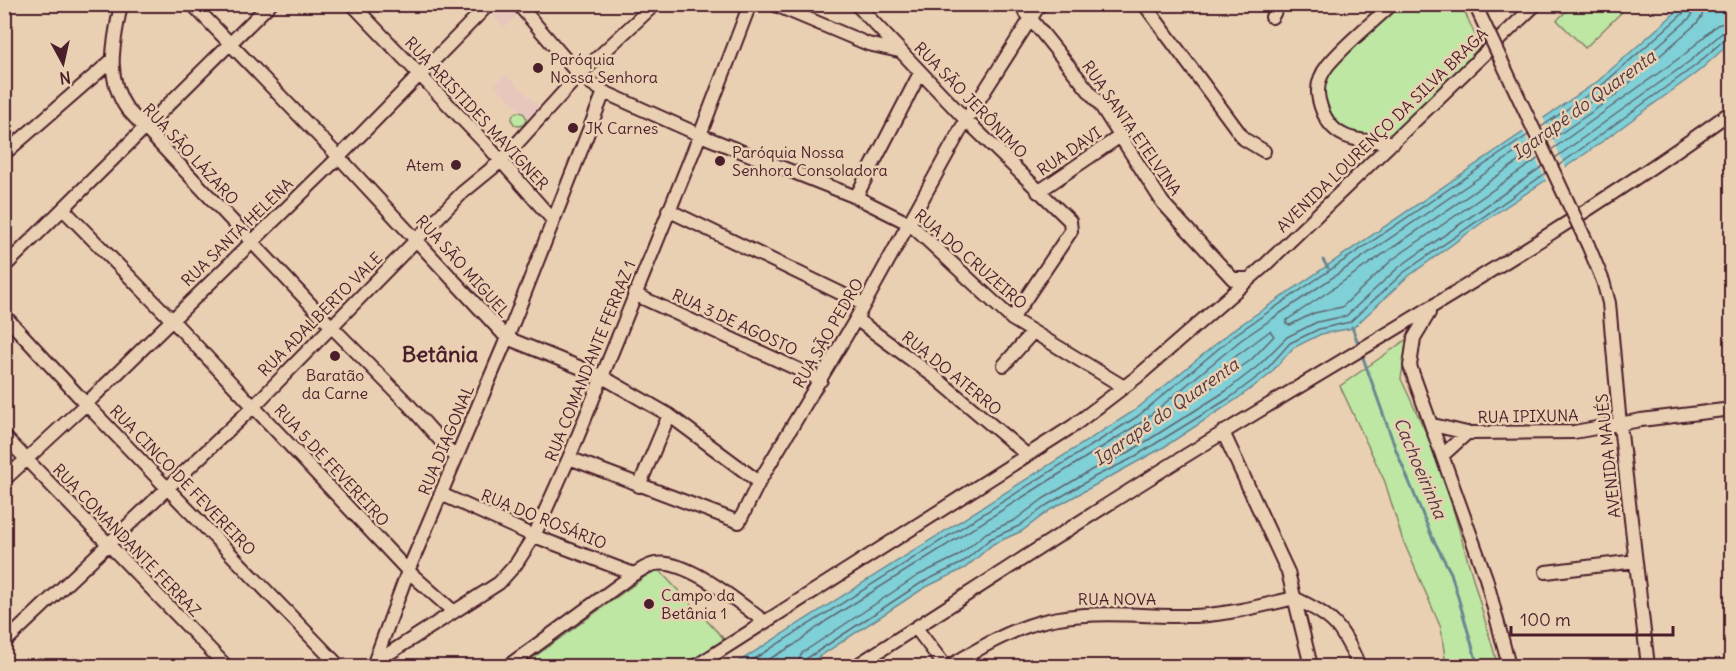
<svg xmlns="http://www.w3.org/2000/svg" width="1736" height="671" font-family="Delius,sans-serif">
	<rect width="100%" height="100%" fill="#ead0b2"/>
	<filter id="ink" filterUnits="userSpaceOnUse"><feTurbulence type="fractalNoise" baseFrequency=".0167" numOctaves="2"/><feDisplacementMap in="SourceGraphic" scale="12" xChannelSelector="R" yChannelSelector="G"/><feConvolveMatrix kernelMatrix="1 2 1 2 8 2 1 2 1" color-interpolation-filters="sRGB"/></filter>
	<g filter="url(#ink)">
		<path fill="#e7c7bc" d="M504 5H511L519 13 504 28 493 16Z
			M506 74 540 107 529 119 494 85Z"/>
		<path fill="#bee7a3" stroke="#848367" stroke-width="1.5" d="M1574 4H1629V5L1585 48 1557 20Z
			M1398 5H1454L1463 8 1480 46 1401 134H1356L1331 121 1322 102 1326 75Z
			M512 119a7 7 0 1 1 14 0a7 7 0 1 1-14 0Z
			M1407 339 1401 379 1440 463 1498 666H1446L1441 628 1402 538 1385 482 1340 386Z
			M657 568 724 639 685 666H535L530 660Z"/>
		<path fill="#7fd0d7" stroke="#6a8992" stroke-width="1.5" d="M1684 5H1731V42L1699 71 1585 154 1483 222 1406 278 1353 328 1321 334 1293 348 1268 376 1234 401 1164 447 1050 510 1022 531 993 544 965 568 924 588 805 666H732L1134 411 1233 330 1598 81Z"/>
		<path fill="#ead0b2" d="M1542 115 1567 170 1547 183 1522 129Z"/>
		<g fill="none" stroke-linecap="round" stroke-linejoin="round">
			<path stroke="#5f6670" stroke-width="1.5" d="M1541 127 1602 85 1686 11 1688 4
				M1544 134 1606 91 1691 17 1695 4
				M1548 142 1612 98 1697 23 1702 16 1704 4
				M1535 150 1287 320 1286 324 1290 325 1314 313 1342 307 1393 259 1539 158
				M1551 150 1685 54 1717 25 1732 21
				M1555 158 1690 61 1722 33 1732 30
				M1559 165 1695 66 1725 39 1732 38
				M1270 331 1274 336 1251 360 1191 402 1188 401V397L1216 371Z
				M743 666 1138 416 1236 334 1528 135
				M757 666 794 645 826 621 1142 422 1241 340 1531 142
				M796 666 802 653 917 576 958 556 986 533 1015 520 1043 499 1093 469 1126 454 1226 391 1258 366 1287 337 1317 322 1346 316 1399 267 1543 166
				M803 666 806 659 921 583 962 563 990 539 1019 526 1047 505 1096 476 1129 460 1231 397 1264 372 1290 343 1319 329 1350 322 1403 273 1546 173"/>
			<path stroke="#6a8992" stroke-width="3" d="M1323 260 1328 268
				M1352 327 1359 346
				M1361 352 1396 450 1432 537 1451 573 1478 666
				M43 665 44 666"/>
			<defs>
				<path id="minor" d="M121 4C114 42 104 75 127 109L330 325 409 405 455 457
					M192 4 339 157 507 338 601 376 634 395 669 415 759 482
					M352 4 487 145 552 219
					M518 4 579 75 604 92 700 135 856 197 910 224 1012 319 1124 387
					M773 4 868 44 899 51
					M856 4 966 120 1070 221 1071 231 1012 319
					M1019 4 1101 106 1163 203 1233 279H1249
					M1144 4 1244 139 1264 151
					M1392 4C1371 24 1346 43 1328 65 1320 75 1316 87 1319 100 1329 142 1357 141 1394 142
					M1272 17 1279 4
					M4 154 111 61
					M1038 192 1119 137
					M856 197 920 73
					M63 209 171 319 408 571 454 612
					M668 210 863 304
					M1588 245 1603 281 1609 303 1620 425 1648 666
					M4 267 270 4
					M634 294 821 380
					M1429 313 1414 338 1410 366 1486 578 1509 666
					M4 315 86 404 339 666
					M856 319 936 378 1027 455
					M1004 365 1032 333
					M1433 425 1467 433 1574 432 1641 420 1732 409
					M1223 432 1288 572 1311 666
					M4 436 226 666
					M1444 454 1467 433
					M569 458 739 522 759 482 856 319 966 120 1040 4
					M4 480 86 404 339 157 489 4
					M639 486 669 415
					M441 494 534 536 634 574
					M1546 572 1636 561
					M1294 598C1334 617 1341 625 1359 666
					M916 628 945 666
					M4 643 254 406 462 193 501 161 579 75 655 4
					M374 663 499 583 516 564 534 536 569 458 700 135 750 4
					M373 666 408 571 507 338 604 92
					M508 666 634 574C641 570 648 565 655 564 687 558 740 604 765 622
					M696 666 1073 426 1137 377 1263 267 1536 4
					M856 666C975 590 1094 511 1216 437 1389 331 1567 231 1732 111
					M950 666C978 649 1011 629 1044 621 1092 609 1145 617 1195 616 1229 614 1261 606 1294 598"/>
			</defs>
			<use href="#minor" stroke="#4a1f2b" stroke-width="16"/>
			<use href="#minor" stroke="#ead0b2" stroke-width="12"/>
			<defs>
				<path id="minor-bridge" d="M1478 11 1588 245"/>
			</defs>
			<use href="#minor-bridge" stroke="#4a1f2b" stroke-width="16" stroke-linecap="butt"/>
			<use href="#minor-bridge" stroke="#ead0b2" stroke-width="12"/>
		</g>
	</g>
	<g fill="#4a1f2b" stroke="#ead0b2" stroke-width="2">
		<circle cx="538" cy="68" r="6"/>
		<circle cx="573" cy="128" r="6"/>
		<circle cx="720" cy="161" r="6"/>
		<circle cx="456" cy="165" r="6"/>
		<circle cx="335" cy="356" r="6"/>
		<circle cx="649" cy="604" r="6"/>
	</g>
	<g text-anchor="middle" stroke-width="5" stroke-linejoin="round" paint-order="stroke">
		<g font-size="16" fill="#4a1f2b" stroke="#ead0b2" text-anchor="start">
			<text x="550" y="65">Paróquia<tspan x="550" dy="18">Nossa Senhora</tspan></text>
			<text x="585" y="134">JK Carnes</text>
			<text x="732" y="158">Paróquia Nossa<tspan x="732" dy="18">Senhora Consoladora</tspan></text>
			<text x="444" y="171" text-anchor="end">Atem</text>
			<text x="335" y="381" text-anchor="middle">Baratão<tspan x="335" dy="18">da Carne</tspan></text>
			<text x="661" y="601">Campo da<tspan x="661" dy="18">Betânia 1</tspan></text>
		</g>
		<g font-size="16" fill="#4a1f2b" stroke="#ead0b2">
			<text transform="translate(971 100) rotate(46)" y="6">RUA SÃO JERÔNIMO</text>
			<text transform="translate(477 113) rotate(47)" y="6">RUA ARISTIDES MAVIGNER</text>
			<text transform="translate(1132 128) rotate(55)" y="6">RUA SANTA ETELVINA</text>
			<text transform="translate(1382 130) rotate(-44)" y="6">AVENIDA LOURENÇO DA SILVA BRAGA</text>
			<text transform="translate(1069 151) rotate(-34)" y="6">RUA DAVI</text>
			<text transform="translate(191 154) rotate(47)" y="6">RUA SÃO LÁZARO</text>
			<text transform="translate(237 232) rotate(-44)" y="6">RUA SANTA HELENA</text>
			<text transform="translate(971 259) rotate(41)" y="6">RUA DO CRUZEIRO</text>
			<text transform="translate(463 266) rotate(48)" y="6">RUA SÃO MIGUEL</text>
			<text transform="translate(320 314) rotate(-45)" y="6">RUA ADALBERTO VALE</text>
			<text transform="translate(735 322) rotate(25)" y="6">RUA 3 DE AGOSTO</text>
			<text transform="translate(828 333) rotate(-60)" y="6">RUA SÃO PEDRO</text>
			<text transform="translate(590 361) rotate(-68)" y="6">RUA COMANDANTE FERRAZ 1</text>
			<text transform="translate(952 373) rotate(39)" y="6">RUA DO ATERRO</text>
			<text transform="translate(1528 416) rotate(-1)" y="6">RUA IPIXUNA</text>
			<text transform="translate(446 440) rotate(-67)" y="6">RUA DIAGONAL</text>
			<text transform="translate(1608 456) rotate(-96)" y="6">AVENIDA MAUÉS</text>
			<text transform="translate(332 465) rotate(47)" y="6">RUA 5 DE FEVEREIRO</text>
			<text transform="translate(183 480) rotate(46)" y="6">RUA CINCO DE FEVEREIRO</text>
			<text transform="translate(544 519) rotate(22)" y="6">RUA DO ROSÁRIO</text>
			<text transform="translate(127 540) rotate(46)" y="6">RUA COMANDANTE FERRAZ</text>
			<text x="1117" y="605">RUA NOVA</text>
		</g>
		<g font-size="18" font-style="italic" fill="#523a45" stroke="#ead0b2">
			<text transform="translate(1584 105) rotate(-36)" y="6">Igarapé do Quarenta</text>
			<text transform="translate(1166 412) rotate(-35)" y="6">Igarapé do Quarenta</text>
			<text transform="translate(1420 468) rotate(67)" y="6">Cachoeirinha</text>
		</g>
		<g font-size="22" font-weight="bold" fill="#4a1f2b" stroke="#ead0b2">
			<text x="440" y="362">Betânia</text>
		</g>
	</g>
	<rect width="1736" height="671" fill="none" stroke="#ead0b2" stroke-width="24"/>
	<rect x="12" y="12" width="1712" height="647" fill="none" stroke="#4a1f2b" stroke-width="2" filter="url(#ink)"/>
	<g transform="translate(63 63) rotate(172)" stroke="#ead0b2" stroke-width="4.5" paint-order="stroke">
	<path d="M0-4.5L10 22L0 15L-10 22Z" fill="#4a1f2b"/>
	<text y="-9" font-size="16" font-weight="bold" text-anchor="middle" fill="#4a1f2b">N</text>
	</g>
	<path d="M1511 626v9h162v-9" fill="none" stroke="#4a1f2b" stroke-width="3"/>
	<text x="1520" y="626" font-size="18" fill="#4a1f2b" stroke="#ead0b2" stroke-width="4.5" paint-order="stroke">100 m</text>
</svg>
